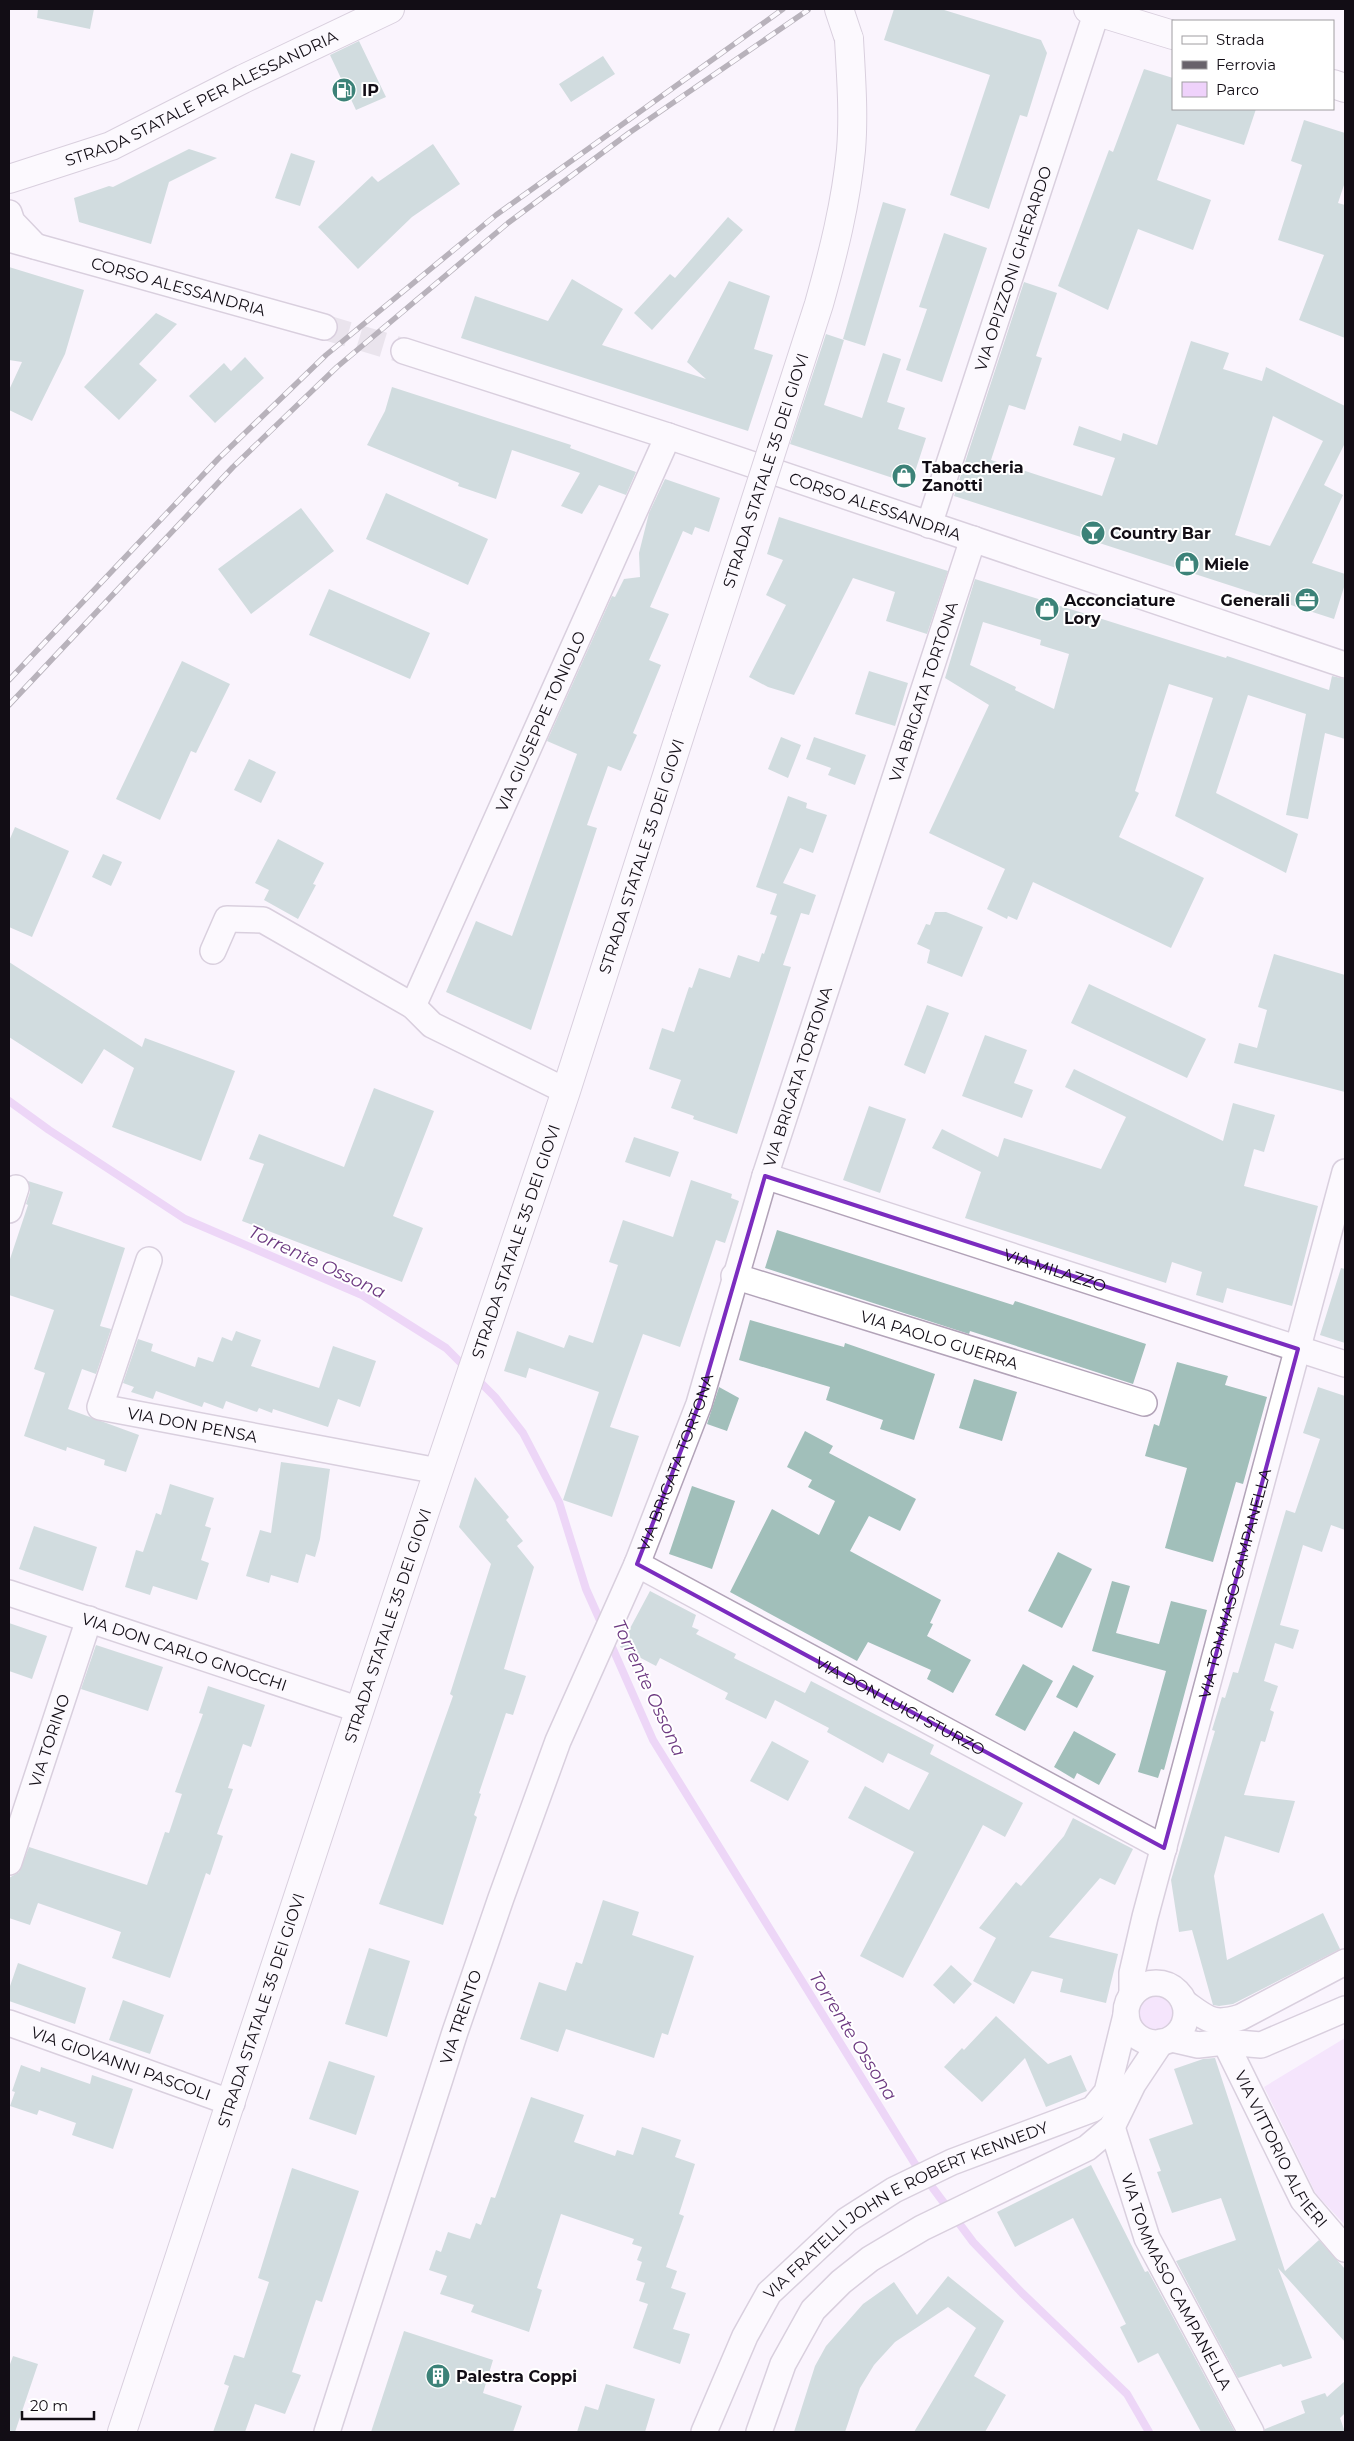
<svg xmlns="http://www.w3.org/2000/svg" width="1354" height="2441" font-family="Montserrat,sans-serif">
	<rect width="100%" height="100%" fill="#faf4fd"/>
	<path fill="#efd2fb" d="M1137 2012a19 19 0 1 1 38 0a19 19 0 1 1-38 0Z
		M1345 2038V2225L1316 2194 1264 2087Z"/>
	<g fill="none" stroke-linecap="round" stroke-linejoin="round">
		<path stroke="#ddb2ef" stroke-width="8" d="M9 1101 49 1130 185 1219 362 1295 446 1348 466 1368
			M476 1378 495 1397 523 1433 559 1502 586 1589 603 1627
			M609 1640 653 1740 915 2164 973 2242 1022 2293 1127 2394 1149 2432"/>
	</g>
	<path fill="#a1bfba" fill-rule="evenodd" d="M38 9H94L90 29 37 18Z
		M894 9H941L1041 40 1047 53 1027 117 1020 115 989 209 950 195 990 75 884 40Z
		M359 41 386 97 356 110 330 55Z
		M603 56 615 74 571 102 559 84Z
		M1144 69 1173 78V109H1256L1244 145 1177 124 1157 180 1211 200 1193 250 1138 229 1108 310 1058 286 1109 150 1113 152Z
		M1304 120 1345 133V182L1338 203 1345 205V338L1299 320 1324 255 1278 240 1302 165 1291 161Z
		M433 144 460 184 412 217 358 269 318 227 372 176 378 182Z
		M189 149 217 158 169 182 151 244 79 222 74 198 109 186 113 187Z
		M291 153 315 161 300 206 275 198Z
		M883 202 906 209 865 346 843 339Z
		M728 217 743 230 652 330 634 313 670 274 675 278Z
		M944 233 987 248 942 382 906 370 927 309 919 307Z
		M9 267 84 290 65 354 32 421 9 410V390L22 362 9 360Z
		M572 279 623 309 602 345 706 379 687 362 729 281 770 296 754 349 773 355 748 431 461 338 475 296 548 321Z
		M1024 282 1057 293 1036 356 1042 358 1025 410 1009 405 991 460 1102 496 1115 458 1073 445 1079 426 1121 441 1123 433 1157 445 1191 341 1229 353 1223 369 1262 381 1266 367 1345 406V443L1324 485 1343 495 1312 563 1345 574V584L1334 619 954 496ZM1273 416 1323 441 1270 546 1235 535Z
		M156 313 177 324 139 364 157 380 119 420 84 387Z
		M826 334 844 340 824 405 862 418 883 353 901 359 887 402 905 408 898 429 926 438 911 484 790 444Z
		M245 357 264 378 215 423 189 396 224 363 231 371Z
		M392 387 571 445 570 448 636 472 626 495 599 485 582 514 561 506 580 473 512 450 496 499 458 486 459 483 367 445 385 411Z
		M665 479 720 498 709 532 695 527 692 535 683 531 650 607 669 614 649 660 661 665 633 733 637 735 621 771 608 766 587 825 597 828 531 1030 446 992 476 921 512 936 577 754 547 741 612 596 615 597 624 579 640 577 639 553 649 513Z
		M386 493 488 539 468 585 366 539Z
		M301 508 334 551 251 614 218 569Z
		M779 517 948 571 927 634 886 621 895 592 853 578 794 695 768 687 749 677 786 605 766 595 783 560 767 554Z
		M975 579 1226 658 1227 656 1329 690 1332 676 1345 679V739L1325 733 1308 819 1286 815 1306 714 1248 695 1216 793 1298 834 1286 873 1175 816 1213 698 1169 684 1135 791 1139 793 1119 837 1204 878 1171 948 1033 882 1017 920 1008 916 1007 919 987 909 1005 869 929 833 989 705 945 678ZM983 622 1041 640 1040 645 1069 654 1054 709 1015 690 1016 687 970 665Z
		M329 589 430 633 410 679 309 635Z
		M182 661 230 684 196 753 191 751 160 820 116 799Z
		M869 671 908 683 895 726 855 714Z
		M781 737 801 745 788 778 768 769Z
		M814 737 866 755 855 785 828 775 831 768 806 759Z
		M249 759 276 772 261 803 234 790Z
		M788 796 807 803 806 808 827 815 813 853 800 848 783 883 816 895 809 915 801 913 783 965 791 967 737 1134 693 1119 694 1116 671 1108 681 1080 649 1069 662 1028 674 1032 689 987 692 988 699 968 730 978 738 955 759 962 762 953 764 954 777 916 770 914 777 894 756 887Z
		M15 827 69 851 32 937 9 927V841Z
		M278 839 324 863 313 884 316 885 298 919 264 900 269 890 255 883Z
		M103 854 122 862 111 886 92 877Z
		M935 912H946L983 927 962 977 927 963 930 950 917 944 926 924 930 925Z
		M1274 954 1345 975V1092L1234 1063 1239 1043 1257 1048 1267 1010 1258 1007Z
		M9 962 142 1047 145 1038 235 1071 201 1161 112 1127 134 1068 104 1049 82 1084 9 1037Z
		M1089 984 1206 1039 1187 1078 1071 1023Z
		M927 1005 949 1013 925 1074 904 1065Z
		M985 1035 1027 1050 1014 1083 1033 1090 1022 1118 962 1096Z
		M1074 1069 1223 1141 1233 1103 1275 1115 1264 1152 1254 1149 1244 1186 1318 1206 1292 1306 1227 1288 1223 1303 1196 1295 1202 1272 1172 1262 1166 1283 965 1218 981 1172 932 1148 942 1129 998 1157 1004 1138 1101 1169 1126 1117 1065 1087Z
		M374 1088 434 1111 393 1216 423 1228 402 1282 242 1221 264 1164 249 1159 259 1134 344 1167Z
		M869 1106 906 1119 880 1193 843 1180Z
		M634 1137 679 1152 670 1177 625 1162Z
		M691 1180 732 1194 731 1198 739 1201 725 1243 716 1240 680 1347 643 1334 610 1427 639 1436 612 1517 563 1500 599 1392 529 1368 526 1378 504 1371 517 1331 564 1348 569 1335 593 1343 618 1265 609 1262 623 1220 673 1237Z
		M28 1181 63 1192 52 1224 125 1248 100 1326 111 1329 96 1374 82 1369 68 1409 139 1435 126 1472 104 1465 105 1460 67 1447 66 1451 24 1436 45 1373 34 1369 54 1310 9 1295V1262L28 1205 26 1204 30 1192Z
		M777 1230 1013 1305 1015 1301 1146 1344 1133 1384 970 1331 969 1334 765 1268Z
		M1341 1268 1345 1269V1343L1320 1335Z
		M750 1320 844 1347 845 1343 935 1374 914 1440 880 1429 883 1420 826 1400 830 1387 739 1360Z
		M236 1331 261 1340 251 1366 319 1388 333 1346 376 1361 360 1407 338 1399 328 1427 273 1409 272 1413 259 1408 257 1412 226 1401 223 1409 204 1402 202 1407 156 1391 153 1399 131 1392 134 1387 123 1383 138 1339 153 1344 151 1351 195 1367 198 1357 213 1362 222 1337 232 1341Z
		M1177 1362 1228 1376 1225 1385 1267 1397 1243 1484 1236 1482 1213 1562 1165 1548 1187 1468 1145 1456 1154 1424 1159 1426Z
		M974 1379 1017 1392 1002 1441 959 1428Z
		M719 1387 739 1398 727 1431 707 1424Z
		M1318 1387 1345 1396V1530L1331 1525 1322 1552 1303 1545 1280 1625 1299 1630 1293 1649 1275 1643 1264 1681 1278 1686 1270 1710 1274 1712 1265 1742 1261 1741 1244 1795 1295 1801 1279 1853 1225 1836 1214 1876 1227 1960 1323 1913 1340 1949 1233 2004 1219 2006 1213 2005 1192 1930 1179 1932 1171 1880 1215 1731 1212 1730 1222 1697 1225 1698 1233 1672 1238 1673 1286 1510 1295 1513 1320 1439 1303 1433Z
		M805 1431 833 1446 829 1453 916 1499 900 1531 869 1516 850 1551 941 1600 930 1623 933 1624 927 1636 971 1660 953 1693 927 1679 931 1670 868 1642 857 1661 730 1592 772 1509 819 1535 835 1501 808 1487 812 1480 787 1467Z
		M281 1462 330 1469 320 1539 315 1557 306 1554 298 1583 271 1575 269 1583 246 1576 260 1530 271 1533Z
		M475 1477 509 1517 506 1520 523 1541 517 1546 534 1567 504 1669 526 1676 513 1715 506 1713 479 1793 481 1794 474 1815 477 1817 443 1925 379 1904 453 1696 450 1694 491 1564 459 1527Z
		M170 1484 214 1498 205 1526 211 1528 201 1560 209 1563 197 1600 153 1586 150 1595 125 1587 136 1550 143 1552 156 1513 161 1515Z
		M692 1486 735 1501 712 1569 669 1554Z
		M34 1526 97 1547 83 1591 19 1569Z
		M1058 1552 1092 1569 1062 1628 1028 1611Z
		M1112 1581 1130 1586 1116 1633 1159 1644 1171 1601 1207 1610 1164 1770 1161 1769 1158 1778 1138 1772 1166 1671 1092 1651Z
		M650 1591 696 1615 692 1627 699 1630 696 1634 736 1654 734 1658 805 1693 811 1681 934 1745 930 1754 1023 1803 1005 1837 983 1825 903 1978 860 1956 914 1852 848 1818 865 1786 909 1810 929 1773 888 1753 883 1763 827 1732 829 1728 775 1700 766 1719 725 1699 728 1693 660 1658 656 1666 620 1647Z
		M9 1623 47 1636 32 1679 9 1671Z
		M96 1645 163 1667 148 1711 81 1689Z
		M1023 1664 1053 1681 1025 1731 995 1715Z
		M1073 1665 1094 1676 1077 1708 1056 1697Z
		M208 1686 265 1705 251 1747 243 1744 228 1788 233 1789 217 1834 223 1836 210 1875 206 1873 170 1978 112 1958 121 1932 38 1903 30 1925 9 1918V1878L19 1872 29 1847 147 1885 165 1832 169 1833 182 1794 175 1792 203 1714 199 1713Z
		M1074 1731 1116 1754 1099 1785 1077 1773 1074 1779 1054 1767Z
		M772 1741 809 1761 788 1801 750 1781Z
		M1073 1818 1133 1849 1115 1885 1100 1878 1049 1937 1118 1954 1106 2003 1060 1992 1063 1979 1032 1971 1014 2004 973 1981 996 1938 979 1928 1016 1882 1021 1886 1064 1836Z
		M603 1900 639 1912 632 1935 694 1956 668 2035 662 2033 654 2058 566 2029 558 2052 520 2039 539 1982 566 1991 576 1962 582 1964Z
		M369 1948 410 1961 387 2037 345 2024Z
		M18 1963 86 1988 75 2024 9 2001V1989Z
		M951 1965 972 1984 954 2004 933 1985Z
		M123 2000 164 2015 150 2054 109 2040Z
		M996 2016 1048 2064 1071 2055 1087 2091 1046 2107 1025 2058 982 2102 944 2067 962 2048 964 2050Z
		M1215 2058 1285 2271 1319 2240 1345 2269V2342L1278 2268 1312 2358 1283 2367 1281 2364 1238 2378 1176 2261 1236 2240 1221 2198 1172 2213 1157 2172 1161 2171 1149 2139 1193 2124 1174 2069 1203 2059Z
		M329 2061 375 2076 356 2135 309 2119Z
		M21 2065 40 2072 41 2067 90 2084 92 2075 133 2089 113 2149 72 2135 76 2123 39 2110 37 2115 10 2106 15 2092 12 2091Z
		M531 2097 584 2115 574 2142 615 2156 617 2150 633 2155 642 2127 681 2140 675 2157 695 2164 679 2214 684 2216 666 2267 677 2271 671 2288 686 2293 673 2329 690 2334 680 2364 633 2348 648 2304 639 2301 645 2283 636 2280 642 2262 637 2260 642 2247 632 2244 634 2239 561 2214 537 2288 542 2290 529 2332 471 2312 474 2305 440 2294 447 2276 429 2270 436 2250 441 2252 448 2232 470 2239 476 2223 481 2225 491 2197 495 2198Z
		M1091 2165 1145 2272 1148 2271 1235 2432H1201L1158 2353 1138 2363 1120 2327 1126 2324 1073 2218 1015 2247 997 2212Z
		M292 2168 359 2191 322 2302 316 2300 292 2372 301 2375 285 2414 255 2404 245 2432H213L229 2386 224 2384 234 2355 244 2358 269 2282 258 2278Z
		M948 2276 1004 2321 974 2376 1006 2395 985 2432H914L976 2328 948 2307 895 2342 874 2365 860 2388 845 2432H794L815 2366 826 2346 863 2304 894 2282 917 2315Z
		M404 2331 493 2360 483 2393 522 2406 513 2432H371Z
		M13 2356 38 2364 15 2432H9V2367Z
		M1345 2381V2413L1340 2418 1345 2432H1265V2429L1305 2413 1301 2401 1325 2393 1327 2397Z
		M606 2384 655 2399 645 2432H577L585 2406 598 2410Z"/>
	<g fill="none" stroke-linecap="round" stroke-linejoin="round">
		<path stroke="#d7d1da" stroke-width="25" stroke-dasharray="25 12" stroke-linecap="butt" d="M324 327 404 351"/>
		<defs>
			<g id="minor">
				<path d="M9 213 12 222 35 246"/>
				<path id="s1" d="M9 239 324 327"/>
				<path id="s2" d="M404 351 668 436 1345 665"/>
				<path id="s3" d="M929 525 1097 11"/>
				<path d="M213 951 227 919 263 920 413 1006 432 1025 566 1091"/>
				<path id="s4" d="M413 1006 668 436"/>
				<path id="s5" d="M765 1176 1345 1364"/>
				<path d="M9 1210 16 1188"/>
				<path id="s6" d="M149 1260 100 1407 438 1471"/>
				<path id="s7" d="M734 1276 1144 1403"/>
				<path id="s8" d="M637 1564 1164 1848"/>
				<path id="s9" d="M9 1593 360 1710"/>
				<path id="s10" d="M9 1862 89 1619"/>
				<circle cx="1156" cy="2013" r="30"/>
				<path id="s11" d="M1132 1995V1973L1145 1917 1345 1172"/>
				<path d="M1185 2003C1207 2019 1213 2026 1241 2017L1345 1962"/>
				<path id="s12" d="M9 2023 232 2103"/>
				<path d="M1172 2039 1198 2045 1225 2042 1261 2045 1345 2009"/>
				<path id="s13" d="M1225 2042 1303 2200 1345 2249"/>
				<path id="s14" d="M1112 2127 1147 2238 1251 2432"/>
				<path id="s15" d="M327 2432 455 2032 501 1898 558 1741 637 1564 699 1404 765 1176 973 539"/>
				<path id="s16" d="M704 2432 745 2336 769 2293 847 2220 894 2190 952 2162 1093 2109 1107 2092 1126 2015"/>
				<path d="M759 2432 783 2364 813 2310 841 2282 870 2259 922 2228 1087 2148 1112 2127 1133 2084 1161 2042"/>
			</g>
			<path id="tertiary" d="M1088 9 1173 35
				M1333 84 1345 88"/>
			<g id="secondary">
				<path d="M839 9 849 39"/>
				<path id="s17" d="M9 179 111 146 243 79 390 9"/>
				<path id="s18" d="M122 2432 427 1505 566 1091 686 716"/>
			</g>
		</defs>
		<use href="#minor" stroke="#b2a3b8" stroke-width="28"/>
		<use href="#tertiary" stroke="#b2a3b8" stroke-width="30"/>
		<use href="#secondary" stroke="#b2a3b8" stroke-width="30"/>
		<use href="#minor" stroke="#fff" stroke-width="25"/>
		<use href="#tertiary" stroke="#fff" stroke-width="28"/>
		<use href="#secondary" stroke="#fff" stroke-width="28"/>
		<defs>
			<path id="rail" d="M9 680 218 459 326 355 496 215 783 9
				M9 705 233 467 337 367 508 223 629 133 808 10"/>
		</defs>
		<use href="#rail" stroke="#68626b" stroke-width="5.5"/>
		<use href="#rail" stroke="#fff" stroke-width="4" stroke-dasharray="11" stroke-linecap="butt"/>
		<defs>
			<g id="secondary-bridge">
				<path id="s19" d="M686 716 819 304C833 254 846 203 851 150 854 114 851 76 849 39"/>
			</g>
		</defs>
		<use href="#secondary-bridge" stroke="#b2a3b8" stroke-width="30" stroke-linecap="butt"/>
		<use href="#secondary-bridge" stroke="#fff" stroke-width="28"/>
	</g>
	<path d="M0 0H1354V2441H0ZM765 1176 1298 1349 1164 1848 637 1564 699 1404Z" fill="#faf4fd" fill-opacity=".55" fill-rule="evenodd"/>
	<path fill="none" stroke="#7b2cbf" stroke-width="4" stroke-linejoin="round" d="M765 1176 1298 1349 1164 1848 637 1564 699 1404Z"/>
	<defs>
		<symbol id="fuel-disc" viewBox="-11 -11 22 22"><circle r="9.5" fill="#3c8278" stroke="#fff"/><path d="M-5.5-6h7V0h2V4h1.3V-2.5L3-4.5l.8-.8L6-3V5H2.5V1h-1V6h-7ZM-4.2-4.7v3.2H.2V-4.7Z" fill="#fff"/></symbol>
		<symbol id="shop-disc" viewBox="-11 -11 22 22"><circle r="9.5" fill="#3c8278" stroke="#fff"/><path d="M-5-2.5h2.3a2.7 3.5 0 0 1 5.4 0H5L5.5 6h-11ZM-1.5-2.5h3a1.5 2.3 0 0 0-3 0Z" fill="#fff"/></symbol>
		<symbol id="bar-disc" viewBox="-11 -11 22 22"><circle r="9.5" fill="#3c8278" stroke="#fff"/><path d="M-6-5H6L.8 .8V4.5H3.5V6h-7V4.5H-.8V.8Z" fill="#fff"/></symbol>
		<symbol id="office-disc" viewBox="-11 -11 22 22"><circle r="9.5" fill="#3c8278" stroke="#fff"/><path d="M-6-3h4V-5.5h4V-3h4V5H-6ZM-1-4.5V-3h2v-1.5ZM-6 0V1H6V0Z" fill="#fff"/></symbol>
		<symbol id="building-disc" viewBox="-11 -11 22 22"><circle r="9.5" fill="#3c8278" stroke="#fff"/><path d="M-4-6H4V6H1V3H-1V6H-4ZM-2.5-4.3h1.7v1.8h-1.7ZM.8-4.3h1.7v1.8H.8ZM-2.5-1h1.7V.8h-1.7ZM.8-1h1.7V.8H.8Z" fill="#fff"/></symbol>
	</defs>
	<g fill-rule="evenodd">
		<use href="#fuel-disc" x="330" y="76" width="28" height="28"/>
		<use href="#shop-disc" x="890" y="462" width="28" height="28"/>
		<use href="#bar-disc" x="1079" y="519" width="28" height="28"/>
		<use href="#shop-disc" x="1173" y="550" width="28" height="28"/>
		<use href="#office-disc" x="1293" y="586" width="28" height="28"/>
		<use href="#shop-disc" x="1033" y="595" width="28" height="28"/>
		<use href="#building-disc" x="424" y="2362" width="28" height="28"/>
	</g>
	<g text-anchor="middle" stroke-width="4" stroke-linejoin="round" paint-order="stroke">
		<g font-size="16" font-weight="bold" fill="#120d15" stroke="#fff" text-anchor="start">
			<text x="362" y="96">IP</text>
			<text x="922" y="473">Tabaccheria<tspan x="922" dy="18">Zanotti</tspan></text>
			<text x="1110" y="539">Country Bar</text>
			<text x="1204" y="570">Miele</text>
			<text x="1064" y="606">Acconciature<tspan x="1064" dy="18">Lory</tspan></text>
			<text x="1290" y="606" text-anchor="end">Generali</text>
			<text x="456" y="2382">Palestra Coppi</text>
		</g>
		<g font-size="16" fill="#120d15" stroke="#fff">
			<text dy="6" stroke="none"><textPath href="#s17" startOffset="209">STRADA STATALE PER ALESSANDRIA</textPath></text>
			<text dy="6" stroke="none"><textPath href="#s3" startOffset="270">VIA OPIZZONI GHERARDO</textPath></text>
			<text dy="6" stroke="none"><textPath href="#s1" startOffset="176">CORSO ALESSANDRIA</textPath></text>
			<text dy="6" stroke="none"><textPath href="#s19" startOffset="258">STRADA STATALE 35 DEI GIOVI</textPath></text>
			<text dy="6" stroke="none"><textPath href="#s2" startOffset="496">CORSO ALESSANDRIA</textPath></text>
			<text dy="6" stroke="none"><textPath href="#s15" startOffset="1841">VIA BRIGATA TORTONA</textPath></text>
			<text dy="6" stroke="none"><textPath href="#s4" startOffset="312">VIA GIUSEPPE TONIOLO</textPath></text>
			<text dy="6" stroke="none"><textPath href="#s18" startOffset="1659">STRADA STATALE 35 DEI GIOVI</textPath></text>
			<text dy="6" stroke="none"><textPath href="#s15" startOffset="1436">VIA BRIGATA TORTONA</textPath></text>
			<text dy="6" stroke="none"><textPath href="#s18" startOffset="1254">STRADA STATALE 35 DEI GIOVI</textPath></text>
			<text dy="6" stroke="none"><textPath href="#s5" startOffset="305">VIA MILAZZO</textPath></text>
			<text dy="6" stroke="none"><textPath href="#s7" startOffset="215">VIA PAOLO GUERRA</textPath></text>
			<text dy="6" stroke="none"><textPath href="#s6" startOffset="249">VIA DON PENSA</textPath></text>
			<text dy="6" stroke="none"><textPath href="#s15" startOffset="1031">VIA BRIGATA TORTONA</textPath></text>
			<text dy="6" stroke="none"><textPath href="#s11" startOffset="425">VIA TOMMASO CAMPANELLA</textPath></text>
			<text dy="6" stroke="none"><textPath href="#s18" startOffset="849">STRADA STATALE 35 DEI GIOVI</textPath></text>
			<text dy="6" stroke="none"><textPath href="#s9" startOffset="185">VIA DON CARLO GNOCCHI</textPath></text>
			<text dy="6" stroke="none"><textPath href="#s8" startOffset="299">VIA DON LUIGI STURZO</textPath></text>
			<text dy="6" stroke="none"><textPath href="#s10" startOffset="128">VIA TORINO</textPath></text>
			<text dy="6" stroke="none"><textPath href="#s18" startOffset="444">STRADA STATALE 35 DEI GIOVI</textPath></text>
			<text dy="6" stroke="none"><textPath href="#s15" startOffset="436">VIA TRENTO</textPath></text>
			<text dy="6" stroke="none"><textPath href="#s12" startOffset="119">VIA GIOVANNI PASCOLI</textPath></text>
			<text dy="6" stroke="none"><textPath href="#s13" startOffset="121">VIA VITTORIO ALFIERI</textPath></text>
			<text dy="6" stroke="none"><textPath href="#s16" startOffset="316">VIA FRATELLI JOHN E ROBERT KENNEDY</textPath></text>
			<text dy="6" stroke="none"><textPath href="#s14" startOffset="168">VIA TOMMASO CAMPANELLA</textPath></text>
		</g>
		<g font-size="18" font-style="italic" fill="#6c3880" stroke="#fff">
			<text transform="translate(317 1262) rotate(25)" y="6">Torrente Ossona</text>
			<text transform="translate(649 1688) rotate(65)" y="6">Torrente Ossona</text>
			<text transform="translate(853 2036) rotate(58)" y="6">Torrente Ossona</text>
		</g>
	</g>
	<rect width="1354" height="2441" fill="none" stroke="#120d15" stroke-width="20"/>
	<rect x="1172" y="20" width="162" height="90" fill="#ffffff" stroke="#a09ea1"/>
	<rect x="1182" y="36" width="25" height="8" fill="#ffffff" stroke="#a09ea1"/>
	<text x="1216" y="45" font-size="15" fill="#120d15">Strada</text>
	<rect x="1182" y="61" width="25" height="8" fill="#68626b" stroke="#a09ea1"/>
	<text x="1216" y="70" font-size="15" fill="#120d15">Ferrovia</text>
	<rect x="1182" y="82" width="25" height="15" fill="#efd2fb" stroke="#a09ea1"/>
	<text x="1216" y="95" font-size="15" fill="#120d15">Parco</text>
	<path d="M22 2411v8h72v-8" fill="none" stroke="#120d15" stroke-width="2.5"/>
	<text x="30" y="2411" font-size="15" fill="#120d15" stroke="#ffffff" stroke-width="4" paint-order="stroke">20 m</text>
</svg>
